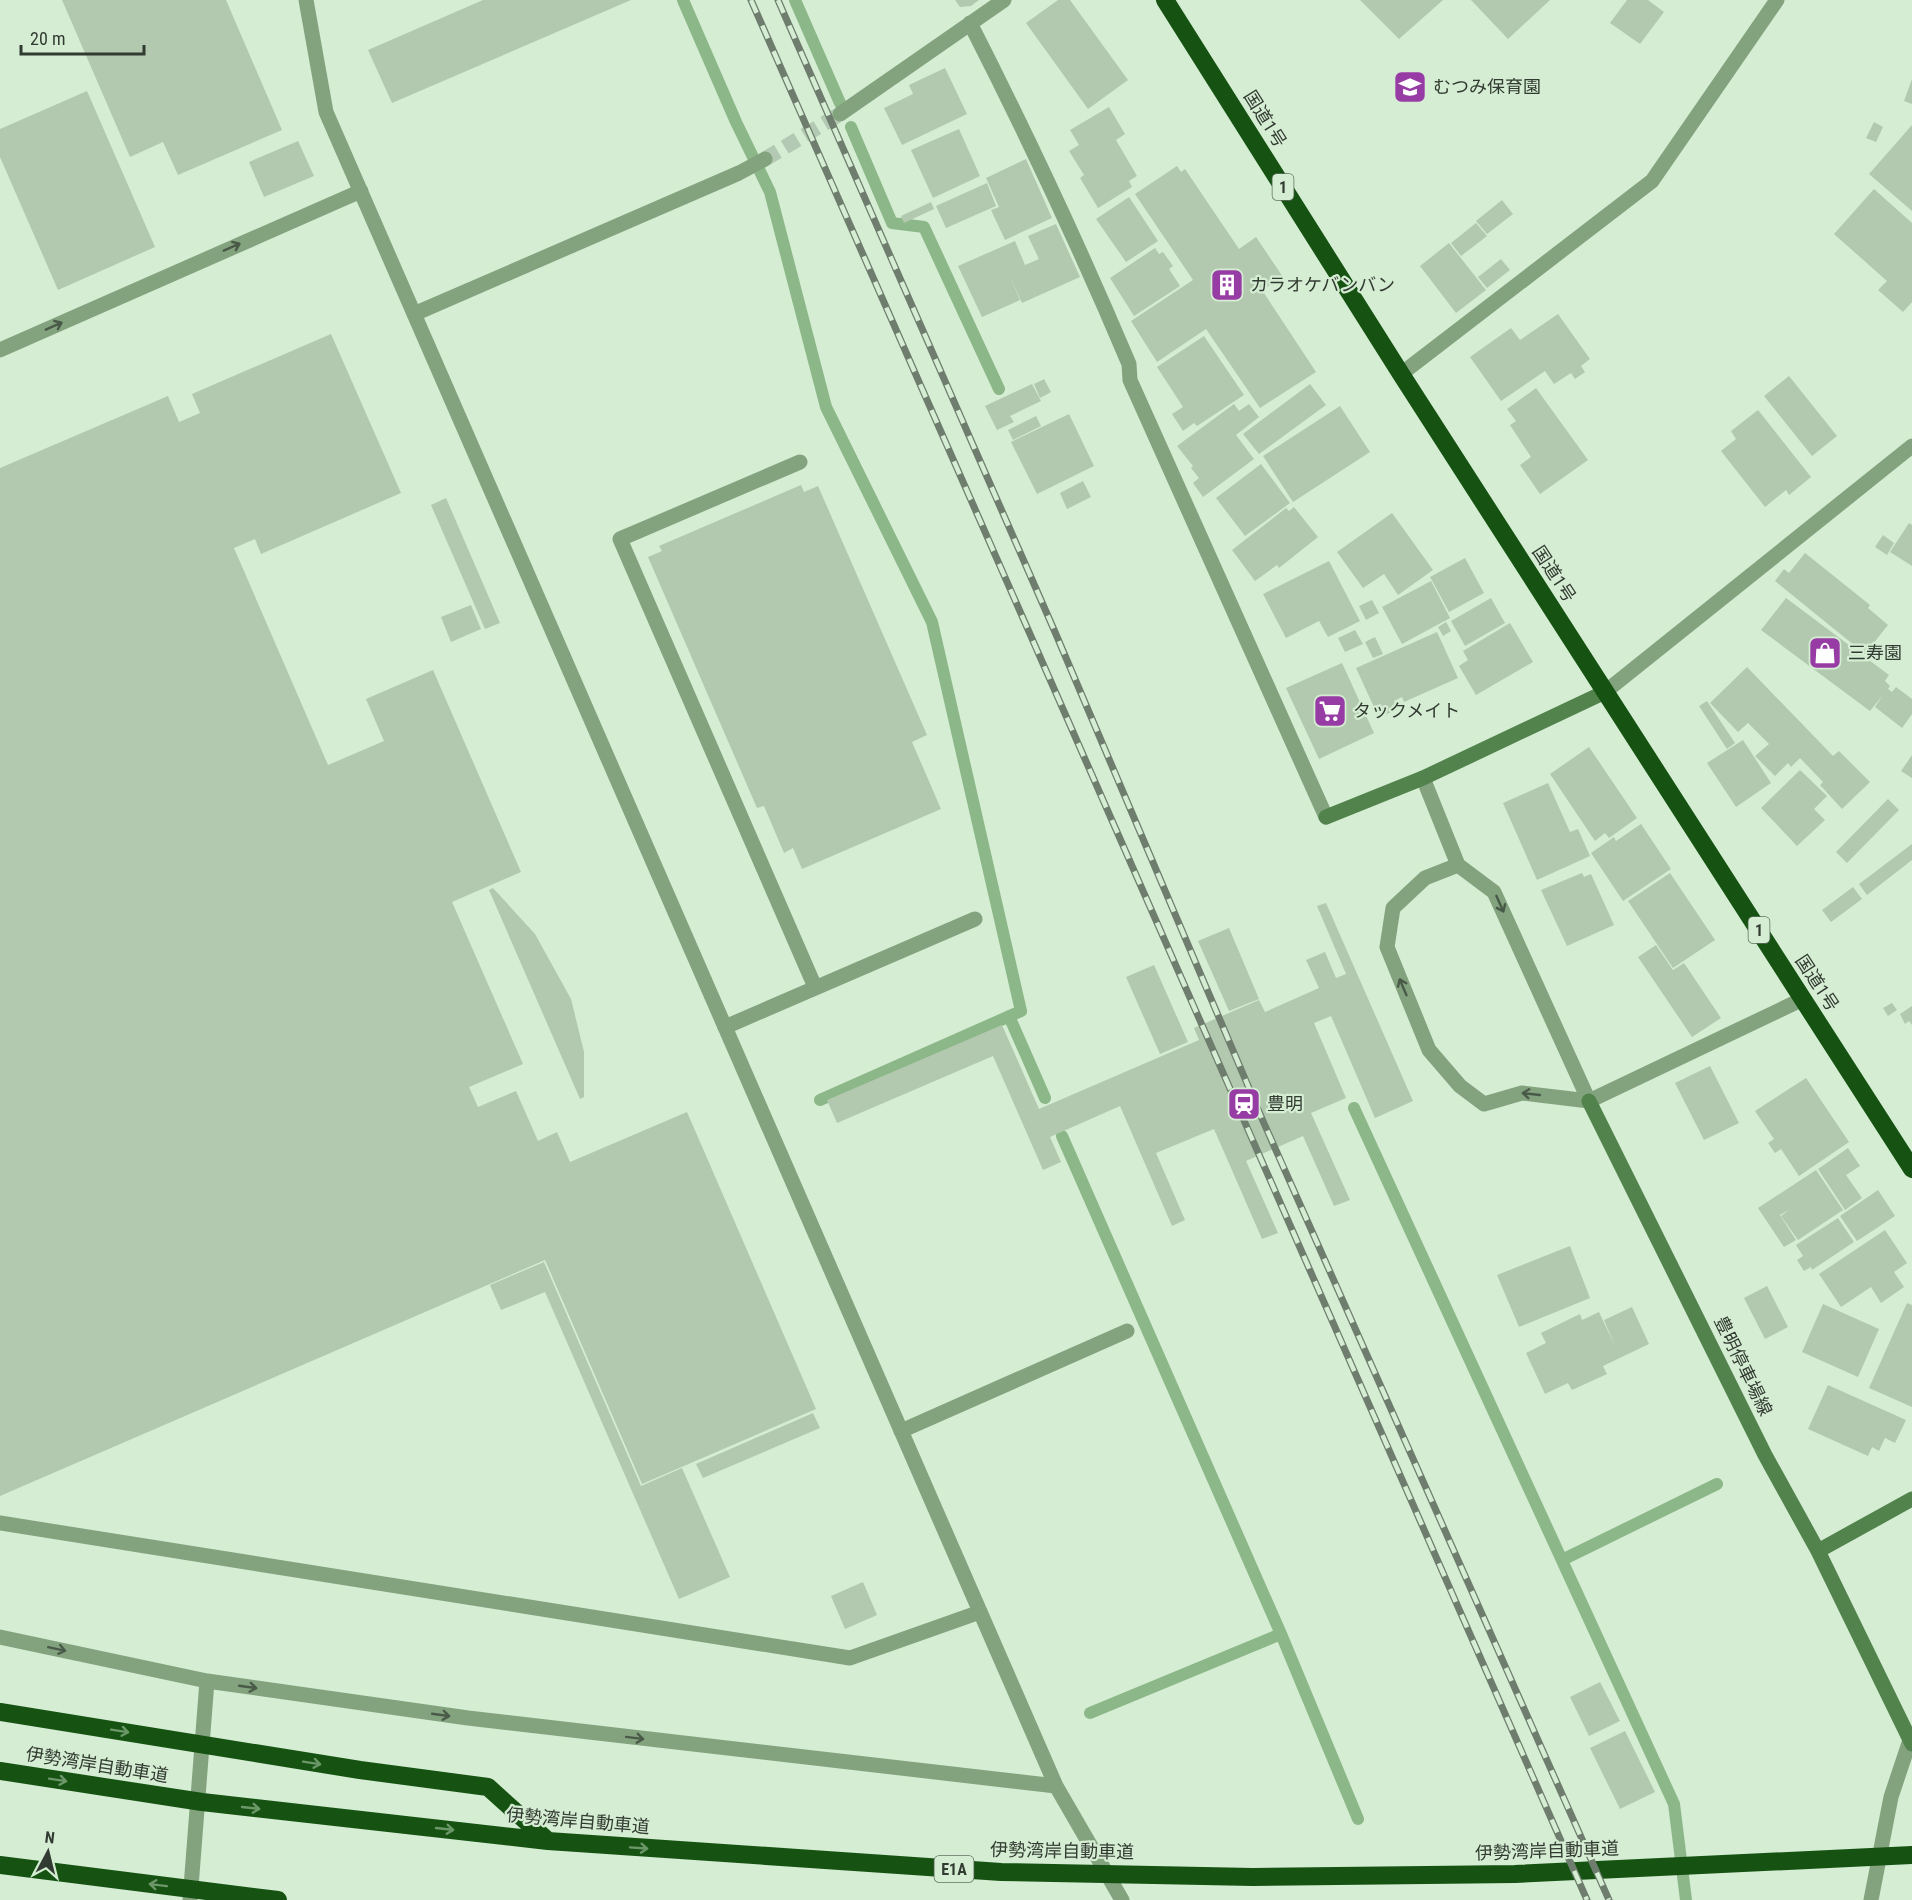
<svg xmlns="http://www.w3.org/2000/svg" width="1912" height="1900" font-family="'Roboto Condensed','Noto Sans JP',sans-serif">
	<rect width="100%" height="100%" fill="#d5edd3"/>
	<g fill="none" stroke-linecap="round" stroke-linejoin="round">
		<path stroke="#8cb788" stroke-width="12" d="M683 0 736 122 770 192 826 407 932 622 1021 1011 820 1100
			M795 0 840 103
			M851 127 892 223 924 227 999 389
			M1009 1016 1045 1098
			M1354 1108 1674 1804 1686 1900
			M1062 1136 1281 1634 1358 1819
			M1562 1560 1717 1484
			M1090 1713 1281 1634"/>
	</g>
	<path fill="#b2c9af" d="M62 0H226L282 130 178 175 163 142 130 157Z
		M483 0H631L392 103 368 50Z
		M955 0H979L971 6 960 7Z
		M1058 0H1070L1128 80 1088 109 1026 23Z
		M1360 0H1443L1399 39Z
		M1471 0H1550L1508 39Z
		M1627 0H1648L1664 12 1640 44 1610 23Z
		M945 68 967 114 902 145 884 108 913 94 909 85Z
		M1912 79V104L1904 101Z
		M87 91 155 247 58 290 0 157V129Z
		M1109 107 1125 134 1116 140 1137 176 1129 181 1132 187 1098 208 1080 178 1084 175 1069 151 1079 145 1070 130Z
		M1874 122 1883 127 1876 142 1866 138Z
		M1912 125V211L1869 174Z
		M959 129 980 176 933 198 911 150Z
		M298 141 314 176 264 197 249 162Z
		M1026 159 1052 218 1005 240 991 210 999 207 986 178Z
		M1177 166 1181 172 1185 169 1239 249 1256 237 1283 277 1262 290 1316 372 1260 408 1206 329 1157 362 1131 321 1193 280 1135 194Z
		M987 183 996 206 946 228 936 206Z
		M1874 189 1912 223V302L1903 312 1878 290 1887 281 1834 234Z
		M1129 197 1158 241 1126 262 1096 219Z
		M1502 200 1513 214 1487 234 1476 221Z
		M931 202 934 209 904 223 901 216Z
		M1476 223 1487 236 1461 256 1451 243Z
		M1056 224 1080 277 1022 303 1008 272 1020 300 982 317 958 266 1015 241 1025 265 1039 259 1028 236Z
		M1449 243 1486 290 1456 313 1420 266Z
		M1155 248 1159 254 1163 252 1173 266 1169 269 1180 286 1134 316 1110 278Z
		M1501 259 1510 270 1487 288 1478 277Z
		M1558 314 1590 359 1581 366 1585 372 1575 379 1571 373 1554 384 1545 371 1501 401 1470 357 1511 328 1520 340Z
		M331 334 401 493 261 554 255 539 234 548 328 765 384 741 366 699 433 670 521 872 452 902 523 1064 469 1087 478 1107 516 1091 538 1141 557 1132 570 1162 687 1112 816 1409 642 1484 545 1260 0 1496V468L168 396 179 422 200 413 192 394Z
		M1204 336 1244 395 1197 426 1194 423 1183 431 1172 414 1183 407 1157 367Z
		M1789 376 1837 436 1812 456 1764 396Z
		M1044 379 1051 392 1040 398 1034 384Z
		M1032 384 1041 401 1010 416 1014 422 997 430 985 406Z
		M1310 384 1326 405 1259 454 1243 434Z
		M1536 388 1588 460 1540 494 1520 465 1531 457 1510 425 1516 421 1507 409Z
		M1234 404 1239 411 1249 404 1259 417 1236 435 1254 459 1203 497 1193 483 1199 478 1191 468 1193 466 1177 446Z
		M1340 406 1370 452 1293 502 1263 456Z
		M1758 410 1811 477 1789 495 1786 490 1765 507 1721 451 1736 439 1731 431Z
		M1069 414 1094 466 1037 494 1011 442Z
		M1036 416 1041 426 1013 440 1008 430Z
		M1261 464 1290 503 1245 536 1216 498Z
		M1083 481 1091 497 1067 509 1060 493Z
		M801 485 804 492 818 486 927 735 912 742 941 809 802 869 793 848 784 853 764 806 757 808 648 557 662 551 659 546Z
		M446 498 500 623 485 629 431 505Z
		M1294 507 1318 537 1279 568 1277 565 1255 581 1232 550 1286 508 1289 511Z
		M1392 513 1433 570 1398 595 1384 574 1363 588 1337 552Z
		M1909 523 1912 525V566L1890 552Z
		M1883 535 1894 543 1887 555 1875 547Z
		M1805 553 1870 605 1868 608 1888 625 1865 654 1775 581 1784 569 1789 573Z
		M1465 558 1484 593 1449 612 1430 577Z
		M1329 561 1360 621 1328 637 1319 621 1286 638 1263 594Z
		M1431 581 1450 618 1402 644 1382 607Z
		M1491 598 1505 623 1465 646 1451 621Z
		M1786 598 1889 675 1885 681 1890 686 1888 689 1892 692 1896 687 1912 699V714L1902 728 1875 707 1883 695 1870 711 1761 630Z
		M1372 600 1379 613 1366 620 1359 606Z
		M471 605 481 629 451 642 441 617Z
		M1446 622 1451 631 1443 636 1438 627Z
		M1510 623 1533 662 1476 695 1459 666 1468 660 1463 651Z
		M1355 630 1363 644 1345 652 1338 638Z
		M1437 632 1458 678 1404 702 1402 697 1394 701 1397 709 1379 718 1356 668Z
		M1375 637 1383 654 1373 658 1365 642Z
		M1342 663 1374 733 1319 759 1286 688Z
		M1747 667 1833 756 1839 751 1870 782 1842 809 1820 785 1823 782 1800 758 1791 767 1788 763 1775 776 1755 756 1769 744 1748 723 1738 732 1710 703Z
		M1707 701 1735 743 1727 749 1699 706Z
		M1743 740 1771 783 1736 807 1707 763Z
		M1589 747 1637 818 1609 838 1605 833 1595 841 1550 774Z
		M1912 755V778L1901 771Z
		M1800 770 1827 796 1814 809 1825 820 1797 846 1761 808Z
		M1548 783 1570 832 1578 829 1590 856 1537 880 1503 803Z
		M1888 799 1899 810 1847 863 1836 852Z
		M1641 824 1671 869 1623 901 1591 853 1614 837 1616 841Z
		M1912 844V860L1867 895 1859 884Z
		M1582 873 1584 877 1591 874 1614 925 1567 946 1541 890Z
		M1670 873 1715 940 1673 968 1628 901Z
		M1853 887 1862 899 1831 922 1822 910Z
		M493 888 535 934 571 999 584 1052V1097L580 1099 489 890Z
		M1326 903 1413 1101 1375 1118 1331 1016 1314 1023 1346 1098 1311 1113 1350 1200 1334 1206 1303 1136 1246 1161 1278 1233 1262 1239 1214 1129 1156 1153 1185 1220 1172 1226 1120 1106 1050 1137 1061 1162 1043 1170 993 1056 837 1123 827 1100 1002 1025 1039 1109 1199 1040 1194 1028 1259 1000 1265 1012 1319 988 1306 960 1325 952 1336 978 1346 974 1317 906Z
		M1229 928 1259 999 1229 1011 1198 941Z
		M1656 945 1673 970 1684 963 1721 1018 1692 1037 1638 957Z
		M1154 965 1188 1042 1160 1054 1126 977Z
		M1892 1003 1897 1010 1888 1016 1883 1008Z
		M1912 1006V1025L1909 1021 1905 1024 1900 1014Z
		M1710 1066 1739 1123 1704 1140 1675 1083Z
		M1806 1078 1849 1142 1799 1176 1781 1149 1775 1153 1768 1143 1774 1139 1755 1111Z
		M1848 1148 1860 1166 1846 1175 1862 1198 1845 1210 1818 1169Z
		M1816 1170 1843 1210 1798 1240 1781 1216 1789 1210 1780 1215 1796 1240 1784 1247 1758 1208Z
		M1878 1190 1895 1216 1857 1241 1840 1216Z
		M1838 1218 1854 1242 1812 1270 1811 1267 1804 1271 1797 1260 1803 1256 1796 1245Z
		M1885 1230 1907 1263 1894 1272 1904 1287 1881 1303 1871 1287 1841 1307 1819 1274Z
		M1570 1246 1590 1298 1519 1327 1497 1275Z
		M544 1262 641 1486 682 1468 730 1577 679 1599 545 1292 501 1310 490 1285Z
		M1767 1286 1788 1327 1765 1339 1744 1298Z
		M1907 1303 1912 1305V1407L1869 1388Z
		M1823 1304 1879 1329 1858 1377 1802 1352Z
		M1632 1307 1649 1344 1603 1366 1607 1374 1572 1390 1568 1383 1545 1394 1526 1353 1546 1343 1541 1333 1580 1314 1582 1320 1599 1312 1616 1348 1604 1320Z
		M1828 1385 1906 1420 1895 1443 1885 1438 1879 1451 1872 1447 1868 1456 1808 1429Z
		M813 1413 820 1428 703 1478 696 1464Z
		M863 1582 877 1615 845 1629 831 1596Z
		M1600 1682 1620 1721 1589 1736 1570 1697Z
		M1625 1731 1655 1792 1620 1809 1590 1748Z"/>
	<g fill="none" stroke-linecap="round" stroke-linejoin="round">
		<path stroke="#b4c9b3" stroke-width="15" stroke-dasharray="15 8" stroke-linecap="butt" d="M765 159 840 114"/>
		<path stroke="#83a37f" stroke-width="15" d="M800 462 620 539 815 987
			M1423 778 1458 865 1494 892 1589 1101
			M1458 865 1425 878 1393 908 1387 947 1429 1050 1460 1086 1484 1104 1522 1093 1589 1101
			M725 1027 975 919
			M901 1431 1127 1331
			M0 1523 850 1658 980 1612"/>
		<path stroke="#83a37f" stroke-width="15" d="M306 0 326 112 1056 1786 1122 1900
			M970 23C1027 135 1080 248 1129 364L1130 380 1326 817
			M840 114 1004 0
			M414 314 739 173 765 159
			M0 350 361 191
			M1401 374 1652 181 1777 0
			M1605 692 1912 446
			M1589 1101 1803 999
			M0 1637 207 1681 468 1718 1056 1786
			M190 1900 207 1681
			M1871 1900 1891 1797 1910 1740"/>
		<path stroke="#52834d" stroke-width="15" d="M1326 817 1423 778 1605 692
			M1589 1101 1765 1455 1818 1551 1912 1499
			M1818 1551 1912 1744"/>
		<path stroke="#165313" stroke-width="18" d="M1165 0 1401 374 1912 1169
			M0 1712 360 1770 488 1787 548 1841
			M0 1771 202 1802 548 1841 1001 1872 1253 1877 1515 1874 1912 1855
			M0 1865 278 1900"/>
		<defs>
			<path id="rail" d="M751 0 1587 1900
				M778 0 1055 632 1263 1121 1609 1900"/>
		</defs>
		<use href="#rail" stroke="#6e7d6d" stroke-width="7"/>
		<use href="#rail" stroke="#d5edd3" stroke-width="4.5" stroke-dasharray="14" stroke-linecap="butt"/>
	</g>
	<defs><path id="oneway-shaft" d="M-6 0H5M1.5-3L5.5 0L1.5 3" fill="none" stroke-width="1.6" stroke-linecap="round" stroke-linejoin="round" transform="scale(1.5)"/></defs>
	<g stroke="#4a5a48">
		<use href="#oneway-shaft" transform="translate(232 247) rotate(-24)"/>
		<use href="#oneway-shaft" transform="translate(54 326) rotate(-24)"/>
		<use href="#oneway-shaft" transform="translate(1500 904) rotate(66)"/>
		<use href="#oneway-shaft" transform="translate(1403 987) rotate(-113)"/>
		<use href="#oneway-shaft" transform="translate(1531 1094) rotate(-174)"/>
		<use href="#oneway-shaft" transform="translate(57 1649) rotate(12)"/>
		<use href="#oneway-shaft" transform="translate(248 1687) rotate(8)"/>
		<use href="#oneway-shaft" transform="translate(441 1715) rotate(8)"/>
		<use href="#oneway-shaft" transform="translate(635 1738) rotate(7)"/>
	</g>
	<g stroke="#6c9869">
		<use href="#oneway-shaft" transform="translate(120 1731) rotate(9)"/>
		<use href="#oneway-shaft" transform="translate(312 1763) rotate(9)"/>
		<use href="#oneway-shaft" transform="translate(58 1780) rotate(9)"/>
		<use href="#oneway-shaft" transform="translate(251 1808) rotate(6)"/>
		<use href="#oneway-shaft" transform="translate(445 1829) rotate(6)"/>
		<use href="#oneway-shaft" transform="translate(639 1848) rotate(4)"/>
		<use href="#oneway-shaft" transform="translate(158 1885) rotate(-173)"/>
	</g>
	<defs>
		<symbol id="school-square" viewBox="-11 -11 22 22"><rect x="-9" y="-9" width="18" height="18" rx="4" fill="#983ca5" stroke="#d5edd3"/><path d="M0-5L7-2L0 1L-7-2ZM-4 1L0 2.5L4 1V4Q0 6-4 4Z" fill="#fff"/></symbol>
		<symbol id="building-square" viewBox="-11 -11 22 22"><rect x="-9" y="-9" width="18" height="18" rx="4" fill="#983ca5" stroke="#d5edd3"/><path d="M-4-6H4V6H1V3H-1V6H-4ZM-2.5-4.3h1.7v1.8h-1.7ZM.8-4.3h1.7v1.8H.8ZM-2.5-1h1.7V.8h-1.7ZM.8-1h1.7V.8H.8Z" fill="#fff"/></symbol>
		<symbol id="shop-square" viewBox="-11 -11 22 22"><rect x="-9" y="-9" width="18" height="18" rx="4" fill="#983ca5" stroke="#d5edd3"/><path d="M-5-2.5h2.3a2.7 3.5 0 0 1 5.4 0H5L5.5 6h-11ZM-1.5-2.5h3a1.5 2.3 0 0 0-3 0Z" fill="#fff"/></symbol>
		<symbol id="supermarket-square" viewBox="-11 -11 22 22"><rect x="-9" y="-9" width="18" height="18" rx="4" fill="#983ca5" stroke="#d5edd3"/><path d="M-6-5.5h2.5l.6 2H6L4.5 2H-2.5L-4.4-4H-6ZM-1.5 3.2a1.3 1.3 0 1 0 .1 0ZM3 3.2a1.3 1.3 0 1 0 .1 0Z" fill="#fff"/></symbol>
		<symbol id="station-square" viewBox="-11 -11 22 22"><rect x="-9" y="-9" width="18" height="18" rx="4" fill="#983ca5" stroke="#d5edd3"/><path d="M-3-6H3Q5-6 5-4V2Q5 4 3 4L4.5 6H3L1.5 4h-3L-3 6H-4.5L-3 4Q-5 4-5 2V-4Q-5-6-3-6ZM-3.5-4v3h7v-3ZM-3.5 1v1.5H-2V1ZM2 1v1.5H3.5V1Z" fill="#fff"/></symbol>
	</defs>
	<g fill-rule="evenodd">
		<use href="#school-square" x="1391" y="68" width="38" height="38"/>
		<use href="#building-square" x="1208" y="266" width="38" height="38"/>
		<use href="#shop-square" x="1806" y="634" width="38" height="38"/>
		<use href="#supermarket-square" x="1311" y="692" width="38" height="38"/>
		<use href="#station-square" x="1225" y="1085" width="38" height="38"/>
	</g>
	<g text-anchor="middle" stroke-width="4.5" stroke-linejoin="round" paint-order="stroke">
		<g fill="#d5edd3" stroke="#637062" stroke-width="1.5">
			<rect x="1272.5" y="174" width="21" height="26" rx="4.5"/>
			<rect x="1748.5" y="917" width="21" height="26" rx="4.5"/>
			<rect x="934.5" y="1856" width="39" height="26" rx="4.5"/>
		</g>
		<g font-size="16" font-weight="bold" fill="#323b31">
			<text x="1283" y="193">1</text>
			<text x="1759" y="936">1</text>
			<text x="954" y="1875">E1A</text>
		</g>
		<g font-size="18" fill="#323b31" stroke="#d5edd3" text-anchor="start">
			<text x="1433" y="93">むつみ保育園</text>
			<text x="1250" y="291">カラオケバンバン</text>
			<text x="1848" y="659">三寿園</text>
			<text x="1353" y="717">タックメイト</text>
			<text x="1267" y="1110">豊明</text>
		</g>
		<g font-size="18" fill="#323b31" stroke="#d5edd3">
			<text transform="translate(1265 119) rotate(58)" y="6">国道1号</text>
			<text transform="translate(1554 574) rotate(57)" y="6">国道1号</text>
			<text transform="translate(1817 983) rotate(57)" y="6">国道1号</text>
			<text transform="translate(1743 1366) rotate(64)" y="6">豊明停車場線</text>
			<text transform="translate(97 1765) rotate(9)" y="6">伊勢湾岸自動車道</text>
			<text transform="translate(578 1821) rotate(5)" y="6">伊勢湾岸自動車道</text>
			<text transform="translate(1062 1851) rotate(1)" y="6">伊勢湾岸自動車道</text>
			<text transform="translate(1547 1851) rotate(-2)" y="6">伊勢湾岸自動車道</text>
		</g>
	</g>
	<g transform="translate(48 1852) rotate(7)" stroke="#d5edd3" stroke-width="4.5" paint-order="stroke">
	<path d="M0-4.5L10 22L0 15L-10 22Z" fill="#323b31"/>
	<text y="-9" font-size="16" font-weight="bold" text-anchor="middle" fill="#323b31">N</text>
	</g>
	<path d="M21 45v9h123v-9" fill="none" stroke="#323b31" stroke-width="3"/>
	<text x="30" y="45" font-size="18" fill="#323b31" stroke="#d5edd3" stroke-width="4.5" paint-order="stroke">20 m</text>
</svg>
